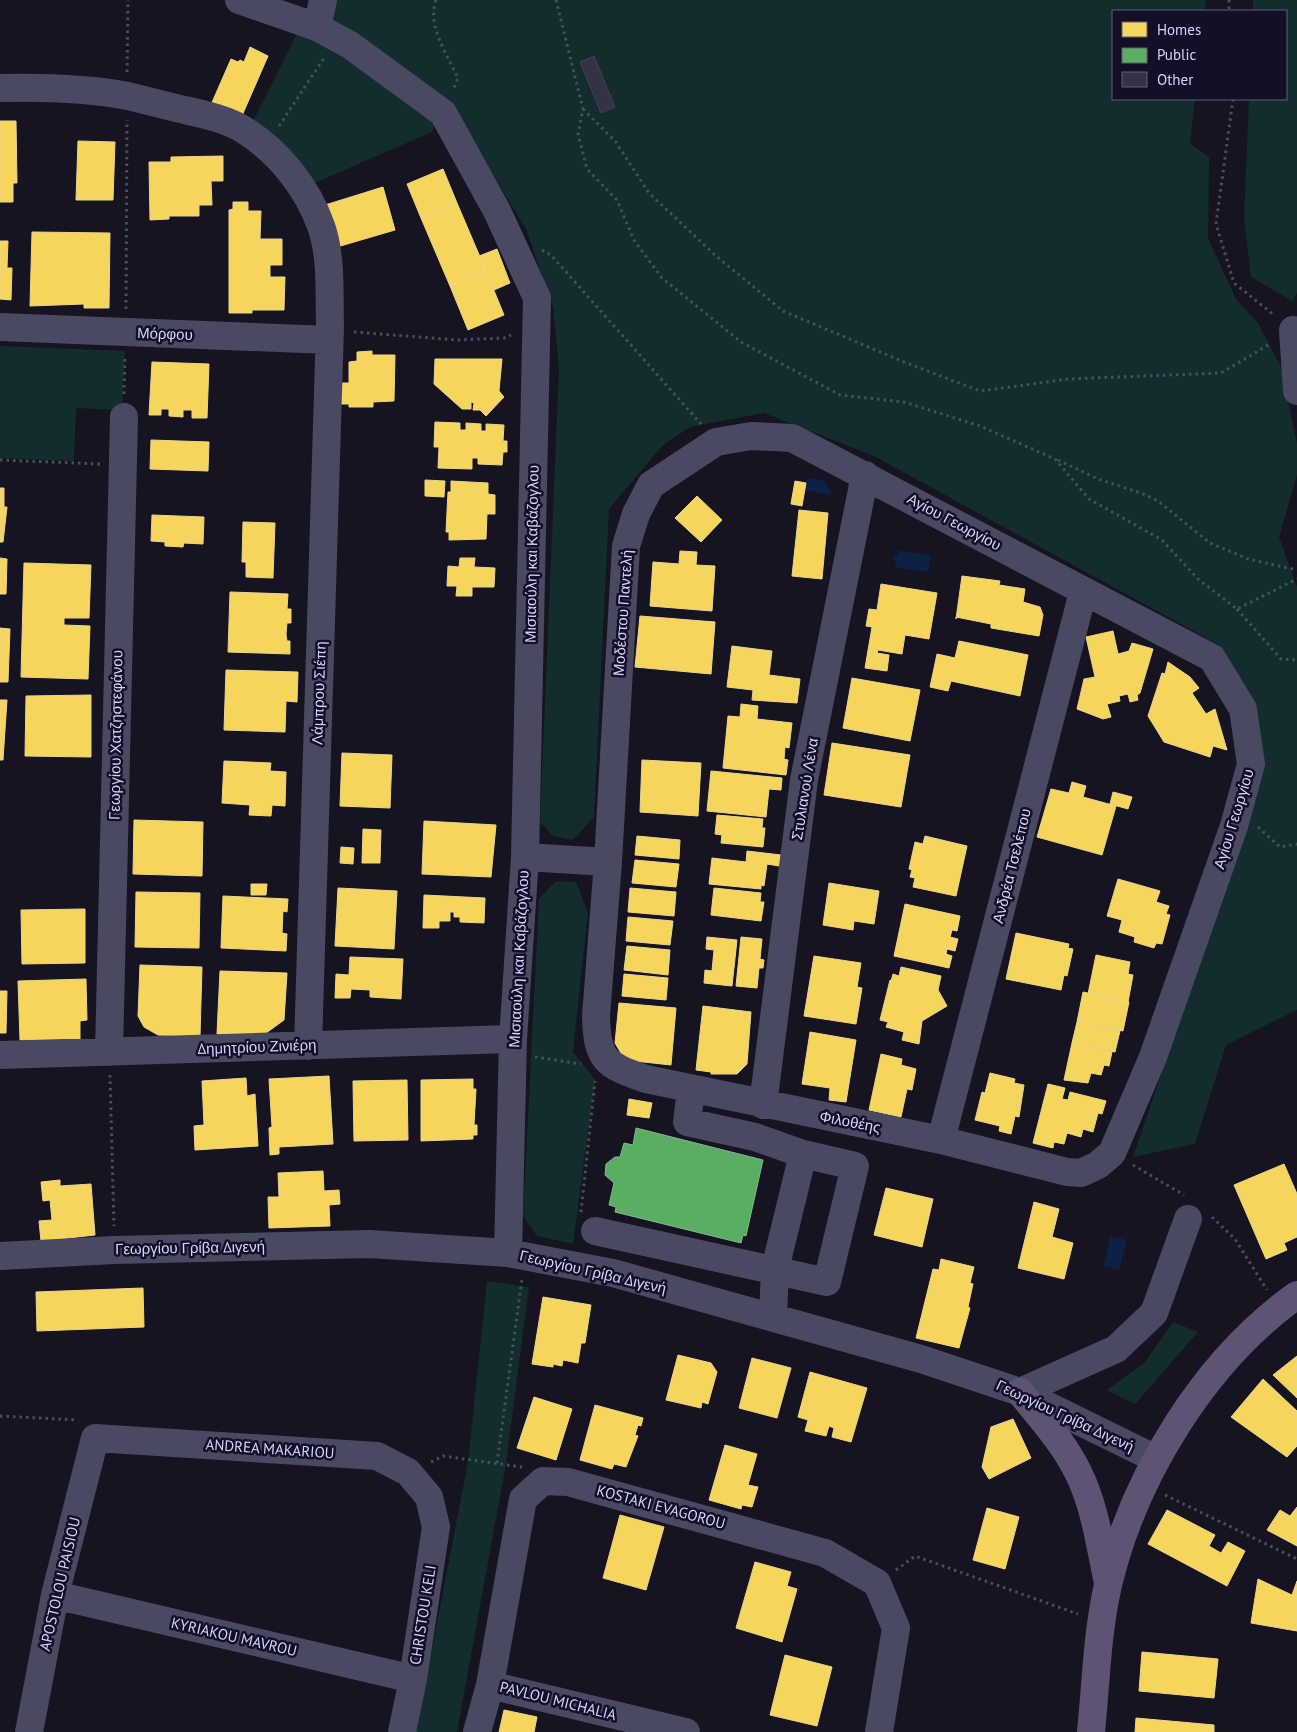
<svg xmlns="http://www.w3.org/2000/svg" width="1297" height="1732" font-family="'PT Sans',sans-serif">
	<rect width="100%" height="100%" fill="#161421"/>
	<path fill="#132c2d" d="M311 0H1206L1205 11H1113V99H1195L1190 144 1209 157 1208 238 1236 299 1258 323 1281 367 1297 443V475L1279 537 1297 587V1010L1226 1045 1195 1144 1133 1157 1174 1036 1252 701 1217 644 874 456 764 413 690 427 663 445 609 509 594 817 573 840 553 836 540 822 559 369 553 307 526 229 462 123 438 113 432 132 310 185 252 123 311 6Z
		M1253 0H1297V293L1292 301 1251 277 1244 218 1249 99H1286V11H1253Z
		M0 346 125 351 122 410 76 408 74 461 0 458Z
		M556 881 576 882 588 913 573 1052 595 1080 573 1244 537 1236 523 1216 539 899Z
		M487 1281 529 1287 506 1464 457 1732H416L468 1462Z
		M1173 1322 1198 1332 1135 1404 1107 1390 1145 1362Z"/>
	<path fill="#0d2144" d="M807 478 824 480 829 488 831 495 805 490Z
		M898 550 931 555 928 572 895 567 896 562 893 557 898 554Z
		M1111 1236 1127 1240 1119 1270 1103 1266Z"/>
	<path fill="#f6d55c" stroke="#edd58d" d="M250 47 268 56 241 118 210 107 231 59 238 62 240 60 244 62Z
		M0 121H16L17 183H13V202H0Z
		M78 141 115 142 113 200H76Z
		M223 156V181H211L212 205H199V216H169V219L150 220 149 162H171V157Z
		M443 169 457 203 421 218 407 184Z
		M383 187 395 230 337 247 325 205Z
		M233 202H248V211H261L260 239H282V265H270V277H285L284 310H252V313H229V210L233 209Z
		M457 203 486 271 450 286 421 218Z
		M32 232 110 233 109 308H84V304L30 306Z
		M0 241H8L7 268H12L11 300 0 299Z
		M497 249 510 283 494 290 479 256Z
		M486 271 504 315 468 330 450 286Z
		M372 351V355H395L394 401 373 402V407H349V404H341L340 383H349V362L357 361V352Z
		M435 359H502L499 391 504 397 486 416 480 410H473L474 403 471 402V409H462L434 384Z
		M152 362 209 364 207 418H192V410H183V417L169 416V409H161V415H149Z
		M435 422 460 423V430H466V423L481 424V431H486V424L504 425 503 441H507V452H503L502 465 478 464V458H472V469L438 468 439 447H434Z
		M151 440 209 442 208 471 150 469Z
		M425 480 445 481 444 497 425 496Z
		M451 481 488 483V494L495 495V514H487L486 539 449 540V532H446L448 492H451Z
		M795 481 806 483 802 506 791 504Z
		M0 488H4V507H7L3 542H0Z
		M697 496 722 520 701 542 675 518Z
		M799 510 828 513 822 579 792 576Z
		M152 515 204 517 203 544 184 543 183 547 165 546V542L151 541Z
		M243 522 275 523 273 578 246 577V562H242Z
		M680 551 697 552 696 565 715 566 712 611 650 606 653 562 679 564Z
		M0 558 7 559 6 594H0Z
		M460 558H475L474 567 495 568 494 587H472V596H456L457 586H447L448 566 459 567Z
		M24 563 91 565 89 618H64V625L90 626 88 679 21 677Z
		M962 576 1000 581 999 585 1025 589 1023 602 1040 607 1043 615 1039 636 991 628V624L956 617V619Z
		M881 584 937 593 929 639 905 635 902 654 878 650 877 653 889 655 887 671 865 668 872 627 866 626 869 609 877 610Z
		M230 592 288 594 287 609H291V623H287L286 634 287 641H290V654L228 652Z
		M640 616 715 622 711 674 635 667Z
		M0 628 10 629 8 682H0Z
		M1113 631 1118 654 1129 651 1132 643 1153 649 1140 693 1137 695 1138 700 1130 702 1128 694 1119 696 1120 701 1107 704 1111 717 1103 719 1077 709 1084 679 1095 677 1086 637Z
		M959 641 1028 655 1020 696 951 681 948 691 930 687 937 654 955 658Z
		M732 646 772 651 769 675 800 679 797 703 752 700 753 690 727 687Z
		M1168 662 1190 677 1199 688 1192 693 1206 714 1215 709 1227 750 1213 746 1210 757 1164 742 1148 716 1162 673 1165 674Z
		M226 670 298 672 297 702 286 701 285 732 224 730Z
		M852 678 920 690 910 741 843 728Z
		M91 695V757L25 756 26 696Z
		M0 700H7L3 760H0Z
		M741 704 758 706 757 719 792 723 789 748 785 747 784 759 788 760 786 775 723 768 728 716 740 717Z
		M832 743 910 755 901 807 824 795Z
		M342 753 392 755 390 808 340 806Z
		M642 760 701 763 698 816 640 812Z
		M224 761 271 763 270 771 286 772 285 806 272 805 271 816 249 815 250 805 222 803Z
		M711 771 782 778 781 790 769 789 766 817 707 811Z
		M1072 782 1086 786 1083 797 1116 806 1102 855 1037 837 1051 789 1069 793Z
		M1113 792 1132 797 1128 809 1110 804Z
		M717 815 763 819 762 828H765L763 847 721 843 722 835 715 834Z
		M134 820 203 822 202 876 133 874Z
		M424 821 496 825 491 877 422 874Z
		M363 829 381 830 380 863H362Z
		M637 836 680 840 679 859 635 855Z
		M925 836 967 846 956 896 913 887 915 878 910 877 912 870 909 869 915 842 923 844Z
		M341 847 354 848 353 864 340 863Z
		M747 851 781 855 779 866 767 864 764 886 761 885V889L709 884 712 858 746 862Z
		M635 860 679 864 676 887 632 883Z
		M1118 879 1160 891 1156 902 1169 906 1166 914 1170 915 1162 944 1156 943 1154 948 1134 942 1135 937 1119 932 1122 920 1107 916Z
		M829 883 879 891 874 924 854 921 853 930 823 925Z
		M251 884H267L266 895H251Z
		M338 888 397 891 394 949 335 946Z
		M630 888 676 892 674 916 628 912Z
		M714 888 761 893 760 902H764L761 921 711 915Z
		M136 892 200 893 199 948 135 947Z
		M424 895 485 898 484 923 460 922V917H454V912H450V921H439V928H423Z
		M223 896 288 899 287 912 283 911 282 933 287 934 286 951 221 948Z
		M905 904 960 916 957 931 952 930 950 937 958 939 955 951 947 949 946 954 952 956 949 968 894 956Z
		M85 909V963L22 964 21 910Z
		M628 917 673 921 670 945 626 941Z
		M1016 933 1069 944 1068 948 1073 949 1067 976 1064 975 1061 990 1006 979Z
		M707 937 737 940 732 986 704 983 705 970 712 971 714 950 706 949Z
		M741 937 762 939 760 959 764 960 763 968H759L757 988 736 986Z
		M627 946 670 950 668 975 624 970Z
		M1096 955 1130 962 1128 974 1133 975 1128 1002 1088 994Z
		M814 956 861 963 857 987 862 988 856 1024 804 1016Z
		M350 957 403 959 401 999 370 997V990L351 989 350 998H335L336 974 349 975Z
		M140 965 202 967 200 1036 158 1035 144 1027 138 1016Z
		M901 967 941 976 938 990 947 1006 922 1021 919 1044 902 1040 904 1032 886 1027 888 1022 880 1020 890 980 891 981 893 974 899 976Z
		M220 971 287 973 284 1020 262 1036 217 1034Z
		M624 974 668 978 666 1000 622 996Z
		M86 979 87 1020 80 1021V1039L20 1040 18 981Z
		M0 991H7L6 1033H0Z
		M1083 992 1129 1002 1123 1031 1077 1022Z
		M619 1003 676 1008 671 1065 625 1060 615 1043Z
		M703 1006 751 1012 747 1064 737 1074H711V1072L696 1070Z
		M1077 1022 1120 1031 1115 1052 1072 1043Z
		M810 1032 856 1040 846 1102 829 1100 830 1088 802 1084Z
		M1072 1043 1112 1052 1109 1066 1104 1065 1101 1075 1091 1073 1088 1083 1064 1080Z
		M881 1054 902 1059 901 1065 916 1069 912 1090 907 1089 901 1117 869 1110Z
		M990 1073 1015 1079 1014 1083 1024 1085 1019 1117 1015 1116 1011 1134 999 1131 1000 1126 975 1120 982 1092 985 1093Z
		M329 1076 333 1144 279 1147V1154L270 1155 269 1128 272 1127 269 1079Z
		M246 1078 247 1096 255 1094 258 1146 195 1150 194 1126 204 1125 202 1081Z
		M473 1079V1089H476L474 1125H477V1135H473V1139L421 1141V1080Z
		M407 1080 408 1140 354 1141 353 1081Z
		M1048 1084 1065 1088 1062 1099 1068 1100 1070 1092 1106 1101 1102 1114 1098 1113 1093 1132 1083 1129 1081 1137 1067 1133 1064 1144 1054 1142 1053 1148 1033 1143Z
		M629 1099 652 1103 649 1118 627 1115Z
		M1284 1164 1297 1194V1237L1284 1243 1287 1250 1266 1259 1234 1185Z
		M323 1171 324 1191 339 1190 340 1204 329 1205 330 1226 269 1228 268 1197H279L278 1173Z
		M60 1180V1186L91 1184 95 1235 41 1241 39 1221 52 1220 50 1200 43 1201 41 1182Z
		M886 1188 933 1199 922 1247 874 1235Z
		M1034 1202 1059 1209 1052 1237 1073 1243 1064 1279 1018 1268Z
		M941 1259 974 1267 970 1283 973 1284 968 1307 970 1308 959 1348 916 1338 933 1269 939 1270Z
		M143 1288 144 1327 37 1331 36 1292Z
		M543 1297 591 1305 585 1343H581L578 1363 563 1360 562 1366 553 1364V1367L532 1364Z
		M678 1355 711 1363 717 1372 708 1404 702 1402 701 1408 666 1400Z
		M1297 1356V1398L1273 1375Z
		M752 1358 791 1368 777 1418 739 1408Z
		M810 1372 867 1388 851 1442 832 1437 834 1428 829 1426 826 1436 805 1431 808 1420 798 1417Z
		M1263 1379 1297 1411V1446L1287 1457 1231 1417Z
		M534 1397 572 1409 556 1460 517 1448Z
		M595 1405 643 1418 641 1426 638 1425 635 1435 638 1436 626 1467 614 1464 612 1469 580 1460Z
		M1013 1419 1031 1458 989 1479 982 1467 991 1427Z
		M725 1445 757 1454 748 1485 758 1487 752 1507 742 1505 741 1509 709 1500Z
		M1297 1507V1546L1267 1530 1280 1510 1290 1516Z
		M987 1508 1019 1517 1005 1569 973 1560Z
		M1167 1510 1215 1535 1209 1546 1221 1553 1228 1542 1245 1551 1227 1586 1148 1544Z
		M620 1515 664 1527 646 1590 603 1578Z
		M755 1562 791 1572 787 1586 797 1589 782 1642 736 1628Z
		M1258 1579 1292 1595 1297 1581V1631L1251 1623Z
		M1142 1652 1218 1659 1214 1698 1139 1691Z
		M785 1655 832 1667 817 1726 770 1715Z
		M504 1710 537 1717 534 1732H499Z
		M1136 1718 1214 1725V1732H1135Z"/>
	<path fill="#5aae61" stroke="#80b990" d="M636 1128 763 1160 746 1236 743 1235 741 1243 615 1212 616 1207 609 1205 614 1183 605 1175 606 1164 615 1157H620L624 1143 633 1145Z"/>
	<path fill="#343243" stroke="#433f54" d="M594 56 615 107 601 113 580 62Z"/>
	<g fill="none" stroke-linecap="round" stroke-linejoin="round">
		<path stroke="#44505f" stroke-width="3" stroke-dasharray="2.5 4" stroke-linecap="butt" d="M436 0C427 27 447 54 458 78L453 90
			M556 0 583 109 578 134 587 169 617 200 634 240 662 278 741 342 840 395 904 402 980 426 1055 459 1089 499 1162 540 1198 579 1237 609 1297 579
			M1229 0V11
			M127 72 128 0
			M1233 99 1216 224 1234 283 1274 315
			M583 109 615 141 649 193 716 256 783 311 904 362 980 391 1069 379 1221 373 1270 344
			M279 126 324 58
			M542 250 551 255 701 424
			M126 309 127 120
			M354 332 456 340 504 338 511 335
			M124 394 125 355
			M0 460 100 464
			M1058 460 1098 479 1141 493 1158 501 1210 543 1248 559 1297 570
			M1237 609 1281 659 1297 660
			M1258 827 1280 847 1297 844
			M535 1057 581 1064
			M110 1075 114 1226
			M1133 1165 1184 1195
			M581 1212 595 1081
			M1212 1217 1235 1239 1267 1290
			M0 1416 78 1420
			M431 1462 443 1456 522 1467
			M497 1463 522 1279
			M1165 1495 1297 1559
			M896 1570 915 1556 1078 1614"/>
		<path stroke="#4a4962" stroke-width="28" d="M239 0 317 27 350 45 443 113 497 211 537 298 525 857 513 1039 508 1253
			M317 27 323 0
			M0 88C42 87 87 88 128 96 144 100 160 104 176 108 197 113 225 118 244 130 279 152 307 187 321 226 332 257 329 294 330 327L308 1046
			M0 327 329 340
			M1293 330 1297 391
			M751 436 792 438 1212 658 1243 709 1251 764 1234 826 1153 1057 1112 1153 1098 1165 1081 1173 1067 1172 941 1140 646 1079C606 1065 597 1061 596 1016L608 862 626 546 636 514 651 485 716 442Z
			M525 857 608 862
			M109 1052 124 417
			M0 1055 513 1039
			M763 1105 804 780 865 475
			M941 1140 1083 592
			M595 1231 827 1282 855 1166 803 1154 755 1137 687 1122 691 1090
			M0 1256 114 1250 369 1244 508 1253 613 1273 921 1359 1020 1392 1156 1459
			M773 1317 775 1269 803 1154
			M1020 1392 1116 1349 1154 1313 1188 1219
			M55 1595 413 1679
			M490 1685 686 1732
			M29 1732 55 1595 95 1438 377 1456 408 1472 429 1497 436 1527 413 1679 402 1732
			M477 1732 490 1685 523 1499 543 1481 568 1482 825 1553 877 1583 896 1628 879 1732"/>
		<path stroke="#5e5373" stroke-width="28" d="M1020 1392C1041 1418 1063 1442 1078 1472 1095 1506 1100 1546 1108 1583
			M1091 1732C1096 1683 1097 1633 1108 1585 1134 1476 1205 1360 1297 1295"/>
	</g>
	<g text-anchor="middle" stroke-width="5" stroke-linejoin="round" paint-order="stroke">
		<g font-size="15" fill="#d9d4ff" stroke="#130f26">
			<text transform="translate(165 334) rotate(2)" y="5">Μόρφου</text>
			<text transform="translate(954 522) rotate(28)" y="5">Αγίου Γεωργίου</text>
			<text transform="translate(532 554) rotate(-89)" y="5">Μισιαούλη και Καβάζογλου</text>
			<text transform="translate(623 613) rotate(-86)" y="5">Μοδέστου Παντελή</text>
			<text transform="translate(319 693) rotate(-88)" y="5">Λάμπρου Σιέπη</text>
			<text transform="translate(116 735) rotate(-89)" y="5">Γεωργίου Χατζηστεφάνου</text>
			<text transform="translate(805 789) rotate(-81)" y="5">Στυλιανού Λένα</text>
			<text transform="translate(1234 819) rotate(-73)" y="5">Αγίου Γεωργίου</text>
			<text transform="translate(1012 866) rotate(-76)" y="5">Ανδρέα Τσελέπου</text>
			<text transform="translate(519 959) rotate(-87)" y="5">Μισιαούλη και Καβάζογλου</text>
			<text transform="translate(257 1047) rotate(-2)" y="5">Δημητρίου Ζινιέρη</text>
			<text transform="translate(850 1122) rotate(11)" y="5">Φιλοθέης</text>
			<text transform="translate(190 1248) rotate(-1)" y="5">Γεωργίου Γρίβα Διγενή</text>
			<text transform="translate(593 1272) rotate(13)" y="5">Γεωργίου Γρίβα Διγενή</text>
			<text transform="translate(1065 1416) rotate(25)" y="5">Γεωργίου Γρίβα Διγενή</text>
			<text transform="translate(270 1449) rotate(4)" y="5">ANDREA MAKARIOU</text>
			<text transform="translate(661 1507) rotate(15)" y="5">KOSTAKI EVAGOROU</text>
			<text transform="translate(60 1584) rotate(-77)" y="5">APOSTOLOU PAISIOU</text>
			<text transform="translate(423 1615) rotate(-81)" y="5">CHRISTOU KELI</text>
			<text transform="translate(234 1637) rotate(13)" y="5">KYRIAKOU MAVROU</text>
			<text transform="translate(558 1701) rotate(14)" y="5">PAVLOU MICHALIA</text>
		</g>
	</g>
	<rect x="1112" y="10" width="175" height="90" fill="#130f26" stroke="#625e7d"/>
	<rect x="1122" y="22" width="25" height="15" fill="#f6d55c" stroke="#625e7d"/>
	<text x="1157" y="35" font-size="15" fill="#d9d4ff">Homes</text>
	<rect x="1122" y="48" width="25" height="15" fill="#5aae61" stroke="#625e7d"/>
	<text x="1157" y="60" font-size="15" fill="#d9d4ff">Public</text>
	<rect x="1122" y="72" width="25" height="15" fill="#343243" stroke="#625e7d"/>
	<text x="1157" y="85" font-size="15" fill="#d9d4ff">Other</text>
</svg>
